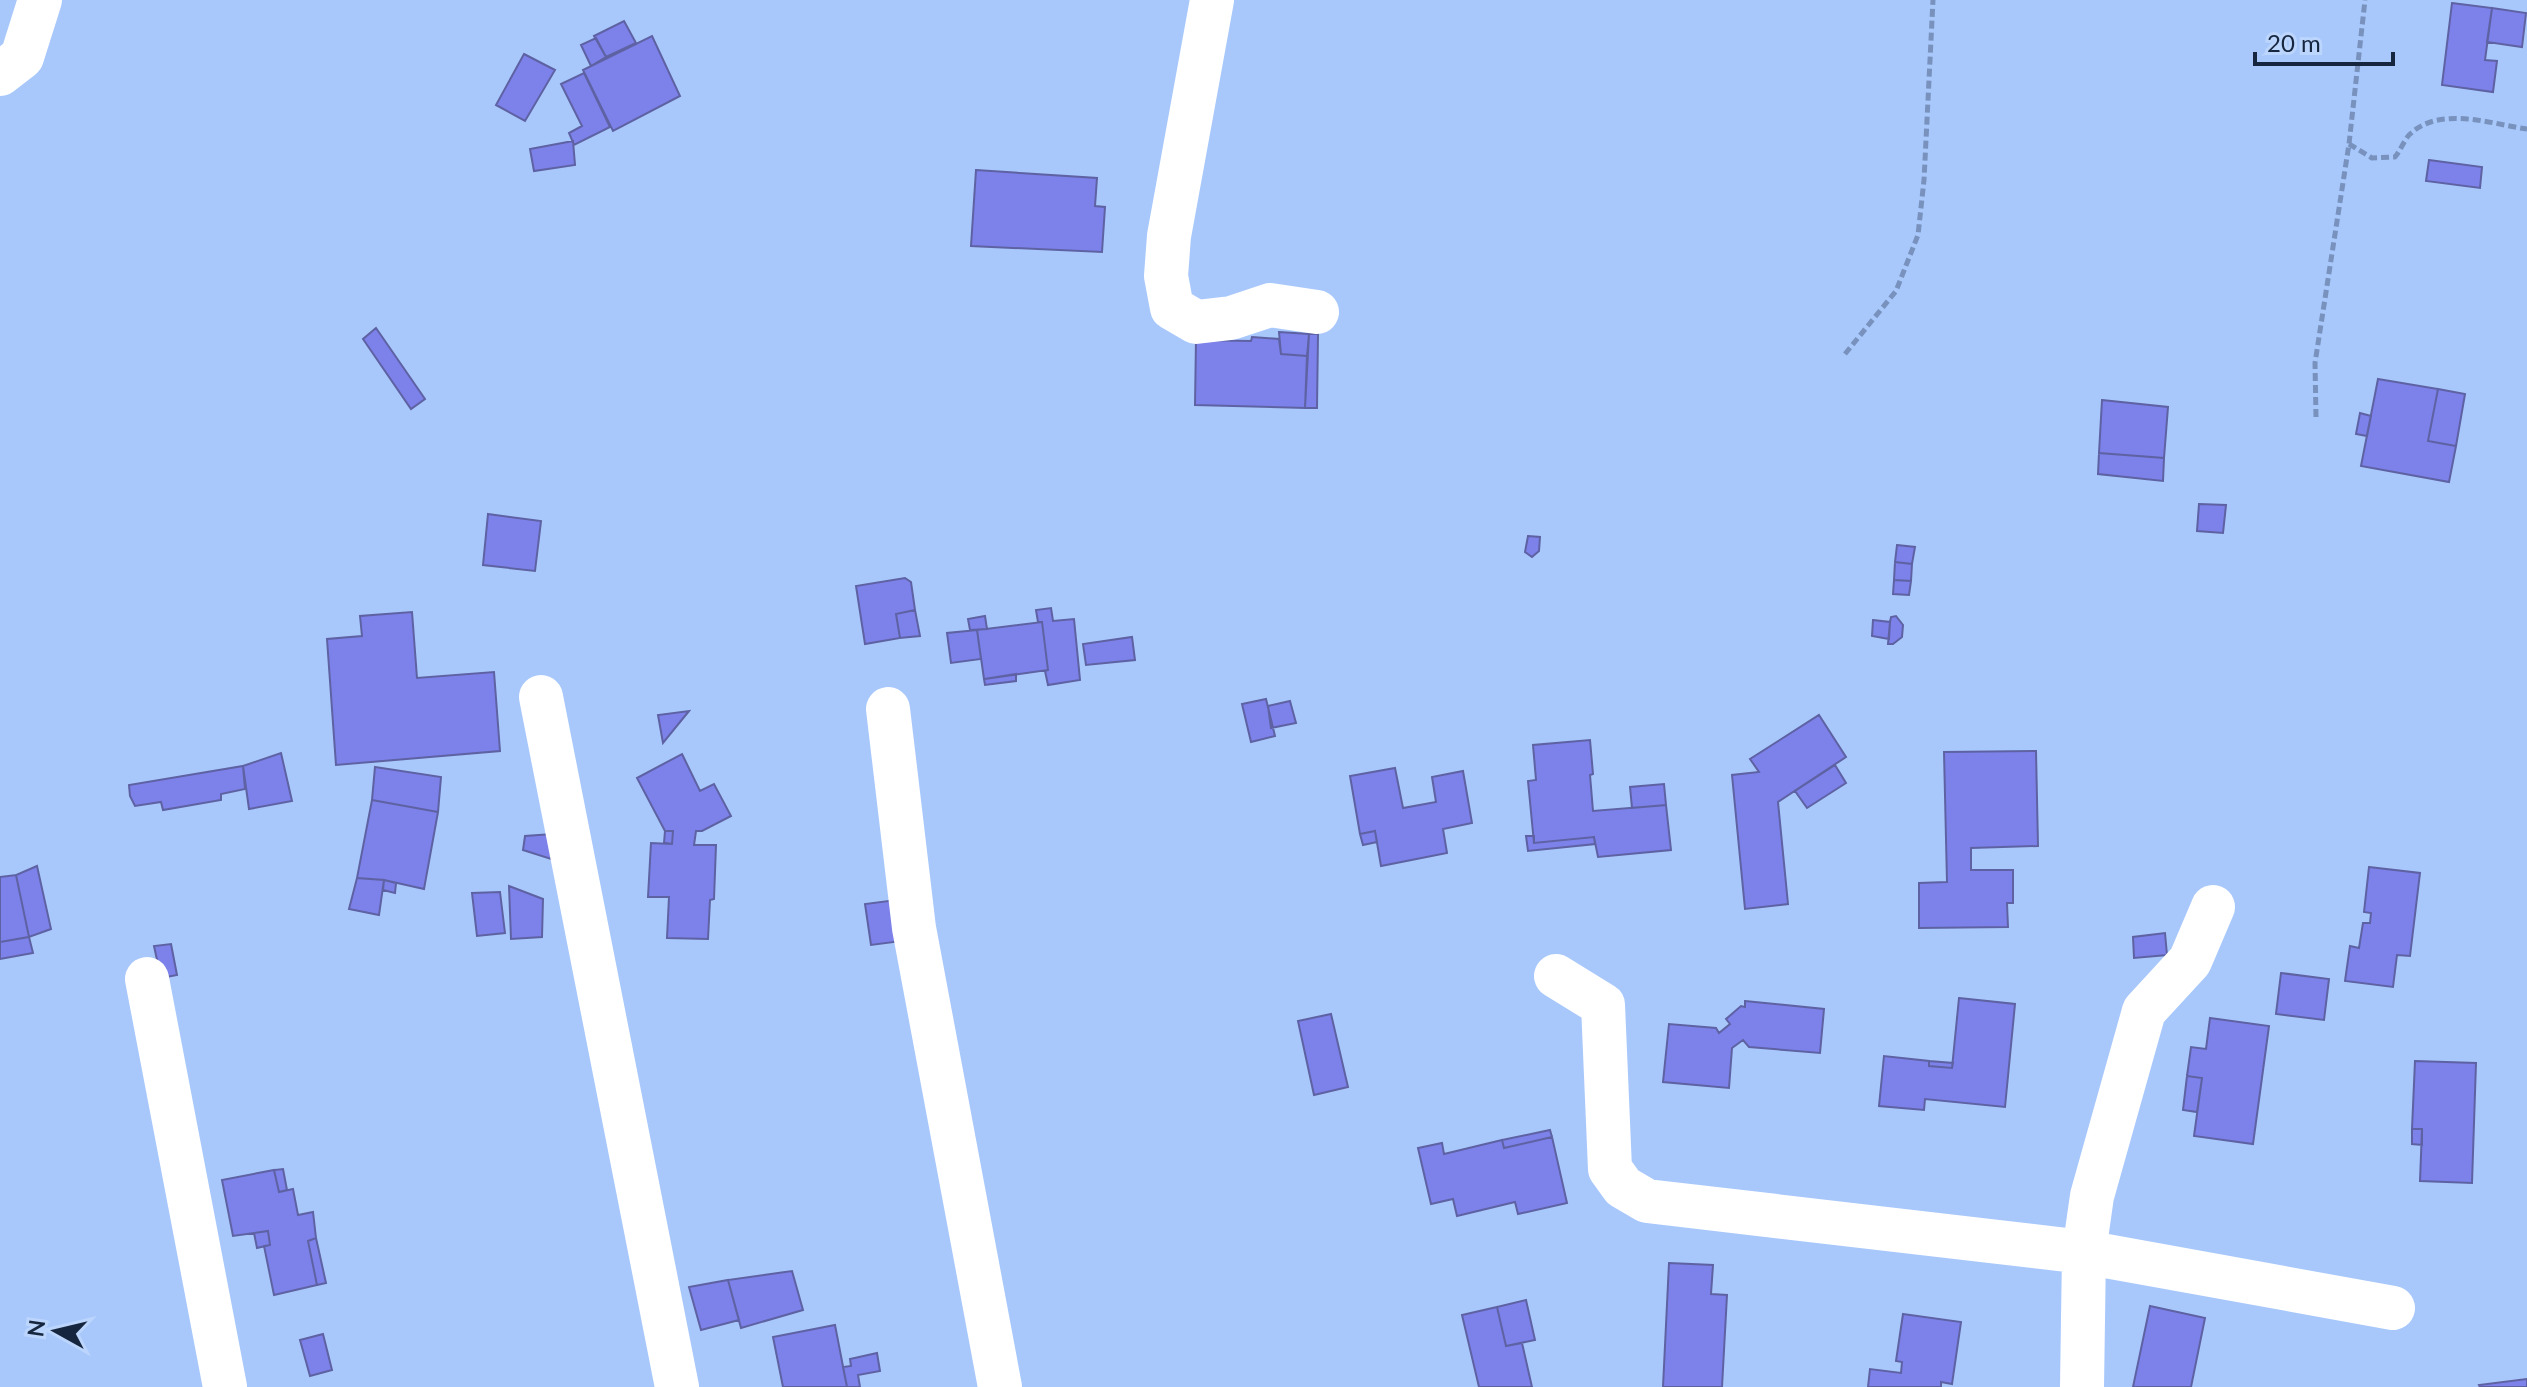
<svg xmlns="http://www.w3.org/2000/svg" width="2527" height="1387" font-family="Lato,sans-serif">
	<rect width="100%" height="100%" fill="#a8c8fc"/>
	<path fill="#7d81ea" stroke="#5e62a3" stroke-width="2" d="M2452 3 2492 8 2485 60 2497 61 2493 92 2442 85Z
		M2492 8 2526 13 2522 47 2487 42Z
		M624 21 636 43 606 57 594 36Z
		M652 36 680 96 613 131 583 70Z
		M596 38 606 57 591 66 581 45Z
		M524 54 555 70 525 121 496 105Z
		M584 73 610 127 574 145 569 133 582 126 561 84Z
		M573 141 575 165 534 171 530 149Z
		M2429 160 2482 167 2480 188 2426 181Z
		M976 170 1097 178 1095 206 1105 207 1102 252 971 246Z
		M376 328 425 399 411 409 363 339Z
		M1279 332 1309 334 1307 356 1281 354Z
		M1309 334H1318L1317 408H1305Z
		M1252 337 1279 339 1281 354 1307 356 1305 408 1195 405 1196 340 1251 341Z
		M2378 379 2438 389 2428 441 2456 446 2449 482 2361 466Z
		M2438 389 2465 394 2456 446 2428 441Z
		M2102 400 2168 407 2164 458 2099 453Z
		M2360 413 2371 416 2367 436 2356 434Z
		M2099 453 2164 458 2163 481 2098 474Z
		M2199 504 2226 505 2223 533 2197 531Z
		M488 514 541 521 535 571 483 565Z
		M1528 536 1540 537 1539 551 1532 557 1525 552Z
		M1897 545 1915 547 1912 564 1895 562Z
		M1895 562 1912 564 1911 581 1894 580Z
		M905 578 911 582 915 610 896 614 900 638 865 644 856 586Z
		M1894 580 1911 581 1909 595 1893 594Z
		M1051 608 1053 621 1074 619 1080 680 1048 685 1045 671 1048 670 1042 622H1038L1036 610Z
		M915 610 920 636 900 638 896 614Z
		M412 612 417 678 494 672 500 751 336 765 327 639 362 636 360 616Z
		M985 616 987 629 970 630 968 619Z
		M1896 616 1903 625 1902 637 1893 644H1888L1890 622 1891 617Z
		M1873 620 1890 622 1889 639 1872 636Z
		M1042 622 1048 670 984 679 977 630Z
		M977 630 981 659 951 663 947 633Z
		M1132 637 1135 660 1086 665 1083 644Z
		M1016 674V681L985 685 984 679Z
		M1266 699 1275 736 1251 742 1242 704Z
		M1290 701 1296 723 1271 728 1268 706Z
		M689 711 663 743 658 715Z
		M1819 715 1846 757 1778 802 1788 904 1745 909 1732 775 1759 772 1750 759Z
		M1590 740 1593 774 1590 775 1593 811 1666 805 1671 850 1598 857 1594 837 1534 843 1528 781 1536 780 1533 745Z
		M2036 751 2038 846 1971 848V870H2013V903H2007L2008 927 1919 928V883L1947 882 1944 752Z
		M281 753 292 801 249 809 243 766Z
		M682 754 700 791 714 784 731 816 702 831H696L694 845H716L714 899 710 900 708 939 667 938 669 897H648L651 843 672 844 673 831H665L637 778Z
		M1835 765 1846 783 1807 808 1795 791Z
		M243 766 245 789 221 794V800L163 810 161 802 135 806 130 796 129 785Z
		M375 767 441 777 438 812 372 800Z
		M1395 768 1403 808 1436 802 1432 777 1463 771 1472 823 1443 829 1447 853 1381 866 1375 831 1360 834 1350 776Z
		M1664 784 1666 805 1632 808 1630 787Z
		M372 800 438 812 424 889 384 880 357 878Z
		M665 831H673L672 844 664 843Z
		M1375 831 1377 842 1363 845 1360 834Z
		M552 834 551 859 523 850 525 836Z
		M1526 836H1534V843L1594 837 1595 844 1528 851Z
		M37 866 51 929 29 937 16 875Z
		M2369 867 2420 873 2410 956 2397 955 2393 987 2345 981 2350 946 2359 948 2363 923H2370L2371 913 2364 912Z
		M16 875 29 937 0 942V877Z
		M357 878 384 880 379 915 349 909Z
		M384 880 396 883 395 893 383 890Z
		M509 886 543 899 542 937 511 939Z
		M500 892 505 933 477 936 472 893Z
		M896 900 902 941 871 945 865 904Z
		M2165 933 2167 955 2134 958 2133 937Z
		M29 937 33 953 0 959V942Z
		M171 944 177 975 161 978 154 946Z
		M2281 973 2329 979 2324 1020 2276 1014Z
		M1959 998 2015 1004 2005 1107 1925 1099 1924 1110 1879 1106 1884 1056 1929 1061V1066L1952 1068Z
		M1745 1001 1824 1009 1820 1053 1749 1047 1743 1040 1732 1048 1729 1088 1663 1082 1669 1024 1716 1028 1719 1033 1730 1024 1726 1019 1741 1006 1745 1007Z
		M1331 1014 1348 1087 1314 1095 1298 1021Z
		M2210 1018 2269 1026 2253 1144 2194 1136 2202 1078 2187 1076 2191 1047 2206 1049Z
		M1929 1061 1953 1063 1952 1068 1929 1066Z
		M2415 1061 2476 1063 2472 1183 2420 1181 2422 1129H2412Z
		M2187 1076 2202 1078 2197 1112 2183 1110Z
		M2412 1129H2422V1145L2412 1144Z
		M1550 1130 1552 1137 1504 1148 1502 1140Z
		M1552 1137 1567 1203 1518 1214 1515 1202 1457 1216 1453 1199 1431 1204 1418 1148 1442 1143 1444 1154 1502 1140 1504 1148Z
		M283 1169 287 1190 279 1192 274 1170Z
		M274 1170 279 1192 293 1189 298 1215 313 1212 316 1238 308 1241 317 1285 274 1295 264 1246 270 1245 268 1231 233 1236 222 1180Z
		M268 1231 270 1245 257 1248 254 1233Z
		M316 1238 326 1283 317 1285 308 1241Z
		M1669 1263 1713 1265 1711 1294 1727 1295 1722 1387H1663Z
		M792 1271 803 1310 741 1328 728 1280Z
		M728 1280 739 1320 701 1330 689 1287Z
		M1526 1300 1535 1340 1506 1346 1497 1307Z
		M2150 1306 2205 1318 2191 1387H2133Z
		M1497 1307 1506 1346 1522 1343 1532 1387H1479L1462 1315Z
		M1903 1314 1961 1322 1952 1384 1941 1382V1387H1868L1870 1369 1901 1373 1902 1362 1896 1361Z
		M835 1325 847 1387H783L773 1337Z
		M323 1334 332 1370 310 1376 300 1340Z
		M877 1353 880 1371 858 1375 860 1387H847L843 1367 851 1366 850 1359Z
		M2527 1379V1387H2480L2479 1385Z"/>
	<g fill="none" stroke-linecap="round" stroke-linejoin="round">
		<path stroke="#7892bd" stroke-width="5" stroke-dasharray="8 4" stroke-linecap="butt" d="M2349 144 2372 158 2395 157C2400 151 2404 141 2409 135 2439 105 2491 124 2527 129
			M1845 354 1896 291 1918 235 1924 180 1933 0
			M2316 417 2315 363 2349 144 2365 0"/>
		<path stroke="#fff" stroke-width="44" d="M1212 0 1169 236 1166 276 1172 308 1196 322 1231 318 1270 305 1317 312
			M0 74 22 57 40 0
			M541 697 677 1387
			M888 709 914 928 1000 1387
			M1556 976 1603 1005 1610 1169 1623 1187 1647 1201 2084 1252 2393 1308
			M147 979 225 1387
			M2082 1387 2084 1252 2092 1196 2144 1011 2190 961 2213 907"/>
	</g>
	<g transform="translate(56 1331) rotate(278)" stroke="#bcd5fd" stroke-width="6" paint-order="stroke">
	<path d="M0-6L14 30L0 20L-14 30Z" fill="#16263e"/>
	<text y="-12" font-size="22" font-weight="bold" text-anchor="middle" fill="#16263e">N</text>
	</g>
	<path d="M2255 52v12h138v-12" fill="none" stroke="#16263e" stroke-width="4"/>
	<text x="2267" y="52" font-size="24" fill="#16263e" stroke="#bcd5fd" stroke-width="6" paint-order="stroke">20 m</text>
</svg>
